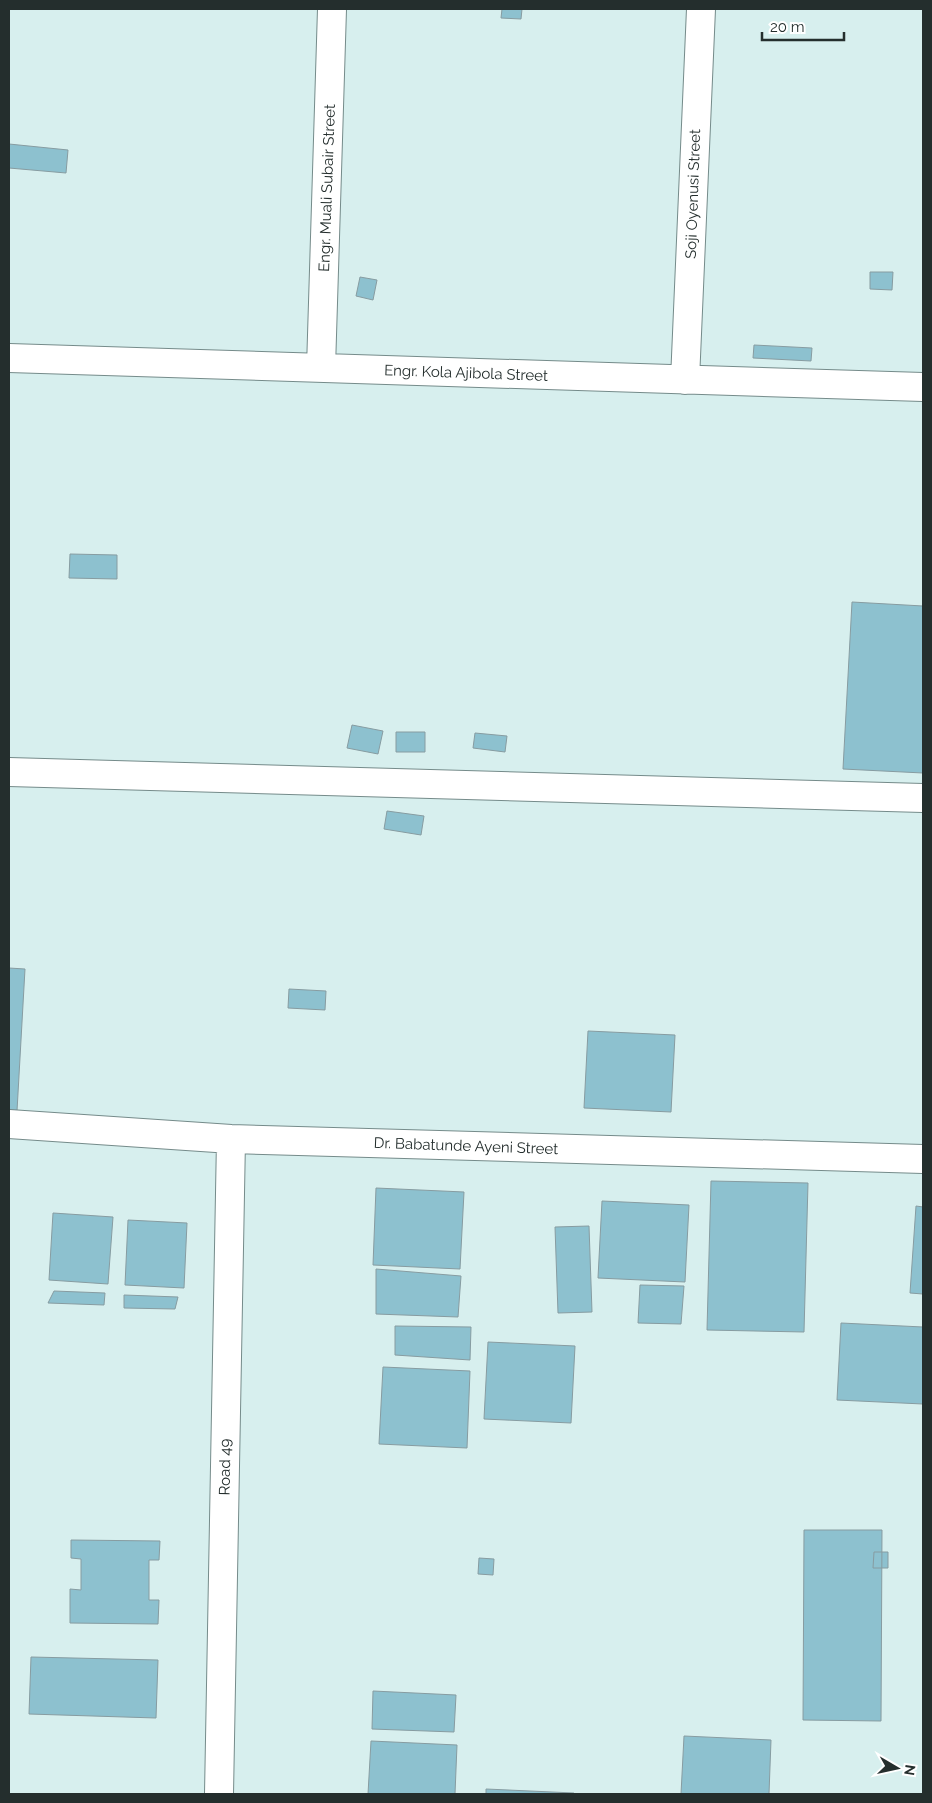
<svg xmlns="http://www.w3.org/2000/svg" width="932" height="1803" font-family="Raleway,sans-serif">
	<rect width="100%" height="100%" fill="#d7efee"/>
	<path fill="#8dc1cf" stroke="#879ca1" d="M502 9H522L521 19 501 18Z
		M9 144 68 150 66 173 9 168Z
		M870 272H893L892 290 870 289Z
		M360 277 377 280 373 300 356 296Z
		M754 345 812 348 811 361 753 358Z
		M70 554 117 555V579L69 578Z
		M852 602 923 606V773L843 769Z
		M352 725 383 731 378 754 347 748Z
		M396 732H425V752H396Z
		M475 733 507 736 505 752 473 748Z
		M387 811 424 816 421 835 384 829Z
		M9 968 25 969 17 1111H9Z
		M289 989 326 991 325 1010 288 1008Z
		M588 1031 675 1035 671 1112 584 1108Z
		M711 1181 808 1183 804 1332 707 1330Z
		M376 1188 464 1192 460 1269 373 1265Z
		M602 1201 689 1205 685 1282 598 1278Z
		M916 1206 923 1207V1294L910 1293Z
		M53 1213 113 1217 108 1284 49 1280Z
		M128 1220 187 1223 184 1288 125 1285Z
		M589 1226 592 1312 558 1313 555 1227Z
		M376 1269 461 1276 458 1317 376 1314Z
		M640 1285 684 1286 681 1324 638 1323Z
		M54 1291 105 1293 104 1305 48 1303Z
		M124 1295 178 1297 175 1309 124 1308Z
		M841 1323 923 1327V1404L837 1400Z
		M395 1326 471 1327 470 1360 395 1355Z
		M488 1342 575 1346 571 1423 484 1419Z
		M383 1367 470 1371 467 1448 379 1444Z
		M804 1530H882L881 1721 803 1720Z
		M71 1540 160 1541 159 1560H149V1600H159L158 1624 70 1623V1589L81 1590V1559L71 1558Z
		M874 1552H888V1568H873Z
		M479 1558 494 1559 493 1575 478 1574Z
		M31 1657 158 1660 156 1718 29 1714Z
		M373 1691 456 1695 454 1732 372 1729Z
		M684 1736 771 1740 769 1794H681Z
		M371 1741 457 1745 455 1794H368Z
		M486 1789 574 1793V1794H486Z"/>
	<g fill="none" stroke-linecap="round" stroke-linejoin="round">
		<defs>
			<path id="minor" d="M9 358 923 387
				M321 368 332 9
				M685 380 701 9
				M9 772 923 798
				M9 1124 231 1139 923 1159
				M219 1794 231 1139"/>
		</defs>
		<use href="#minor" stroke="#758b8a" stroke-width="30"/>
		<use href="#minor" stroke="#fff" stroke-width="28"/>
	</g>
	<g text-anchor="middle" stroke-width="4.5" stroke-linejoin="round" paint-order="stroke">
		<g font-size="15" fill="#242e2d" stroke="#fff">
			<text transform="translate(327 188) rotate(-88)" y="5">Engr. Muali Subair Street</text>
			<text transform="translate(693 194) rotate(-88)" y="5">Soji Oyenusi Street</text>
			<text transform="translate(466 373) rotate(2)" y="5">Engr. Kola Ajibola Street</text>
			<text transform="translate(466 1146) rotate(2)" y="5">Dr. Babatunde Ayeni Street</text>
			<text transform="translate(225 1467) rotate(-89)" y="5">Road 49</text>
		</g>
	</g>
	<rect width="932" height="1803" fill="none" stroke="#242e2d" stroke-width="20"/>
	<g transform="translate(897 1768) rotate(99)" stroke="#ffffff" stroke-width="4" paint-order="stroke">
	<path d="M0-4L9 19L0 12L-9 19Z" fill="#242e2d"/>
	<text y="-8" font-size="14" font-weight="bold" text-anchor="middle" fill="#242e2d">N</text>
	</g>
	<path d="M762 32v8h82v-8" fill="none" stroke="#242e2d" stroke-width="2.5"/>
	<text x="770" y="32" font-size="15" fill="#242e2d" stroke="#ffffff" stroke-width="4" paint-order="stroke">20 m</text>
</svg>
